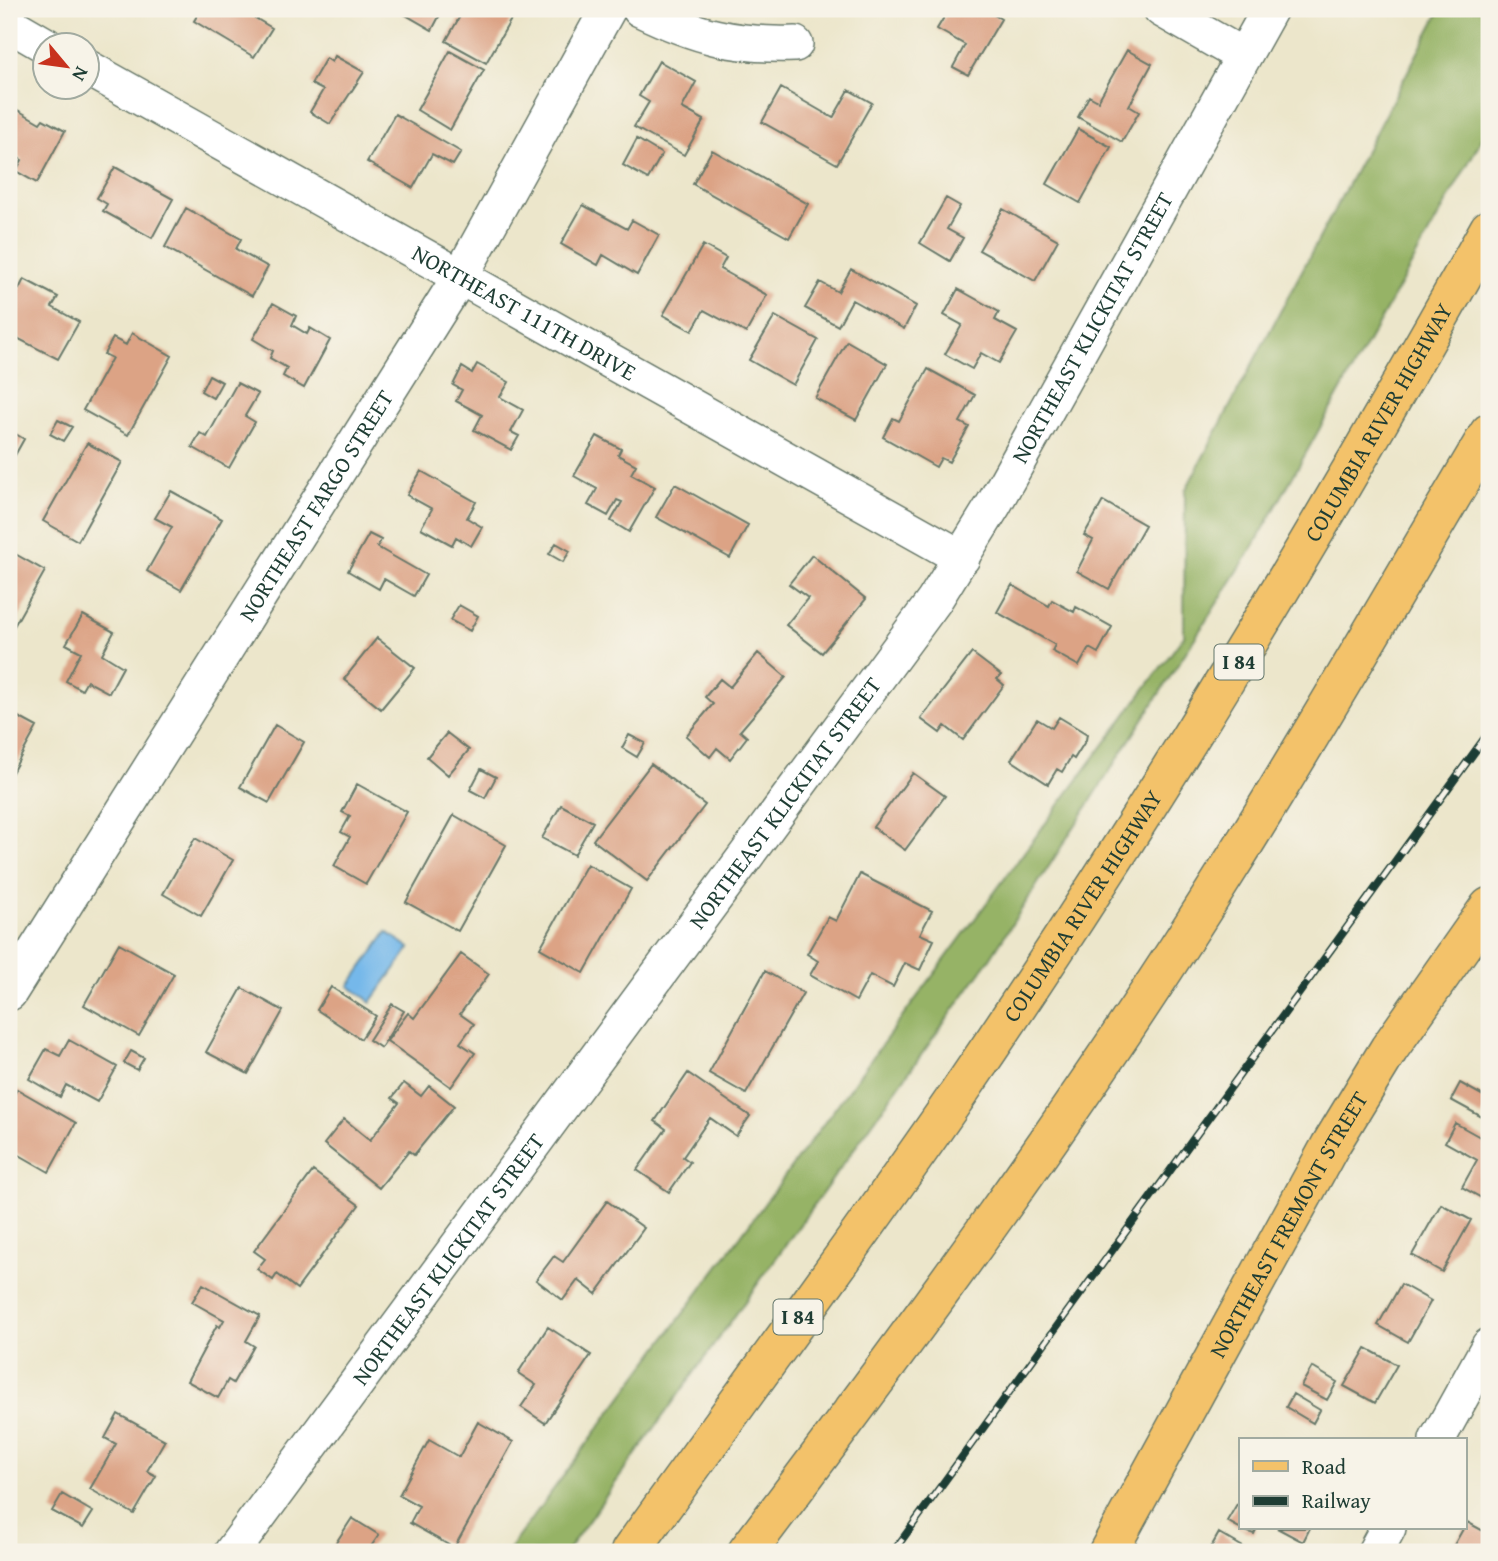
<svg xmlns="http://www.w3.org/2000/svg" width="1498" height="1561" font-family="'Gentium Book Plus',serif">
	<rect width="100%" height="100%" fill="#f7f3e8"/>
	<filter id="ink" filterUnits="userSpaceOnUse"><feTurbulence type="fractalNoise" baseFrequency=".0143" numOctaves="2"/><feDisplacementMap in="SourceGraphic" scale="14" xChannelSelector="R" yChannelSelector="G"/><feConvolveMatrix kernelMatrix="1 2 1 2 8 2 1 2 1" color-interpolation-filters="sRGB"/></filter>
	<filter id="wash" filterUnits="userSpaceOnUse"><feTurbulence type="fractalNoise" baseFrequency=".00686" numOctaves="4" result="noise"/><feDisplacementMap in="SourceGraphic" scale="28" xChannelSelector="R" yChannelSelector="G"/><feGaussianBlur stdDeviation="1.57" result="paint"/><feColorMatrix in="noise" values="0 0 0 0 0 0 0 0 0 0 0 0 0 0 0 0 0 1.4 0 .05"/><feComposite in="paint" operator="in"/></filter>
	<g filter="url(#wash)">
		<rect width="100%" height="100%" fill="#ece6cb"/>
		<path fill="#96b366" stroke="#5a784d" stroke-width="2" d="M1441 9H1489V126L1255 544 989 960 566 1552H507L1184 636 1185 491Z"/>
		<path fill="#74b8ea" stroke="#4a7a8f" stroke-width="2" d="M387 932 410 948 371 1002 349 986Z"/>
		<g id="blocks">
			<path fill="#dca385" d="M201 9H240L272 28 254 57 194 21Z
				M400 9H443L432 30 399 11Z
				M464 9H517L486 63 446 41Z
				M949 9H984L1001 19 968 75 953 67 965 45 937 29Z
				M1127 50 1152 64 1129 106 1139 112 1122 142 1078 117 1089 96 1098 101Z
				M450 51 484 70 450 130 417 110Z
				M335 56 364 72 330 124 310 112 323 90 311 84 326 58 332 62Z
				M659 61 696 82 682 108 704 120 684 155 634 127 649 102 639 96Z
				M781 88 833 118 849 90 872 103 837 164 762 122Z
				M9 105 40 123 43 119 65 131 37 183 16 171 22 160 9 152Z
				M395 114 461 152 453 165 432 154 413 188 367 162Z
				M1078 129 1111 147 1080 203 1047 184Z
				M637 139 662 154 648 179 623 165Z
				M712 150 808 204 789 238 693 184Z
				M115 167 173 199 152 238 103 211 107 204 97 198Z
				M946 198 960 206 947 229 963 238 950 261 920 243Z
				M583 205 627 229 632 220 659 235 637 275 603 255 598 265 561 244Z
				M186 208 241 239 236 249 268 267 252 296 165 247Z
				M1003 209 1058 240 1035 281 979 250Z
				M703 245 726 258 720 269 767 295 746 333 704 310 692 331 663 315Z
				M851 269 916 306 904 329 852 300 838 326 805 308 820 282 838 292Z
				M24 279 58 297 52 307 79 322 58 359 9 334V283L19 289Z
				M958 289 999 312 995 320 1017 332 999 363 981 353 972 369 945 354 962 325 944 315Z
				M273 303 296 316 292 325 307 334 310 328 330 340 304 388 283 376 287 368 270 358 273 351 253 339Z
				M775 316 818 340 793 385 749 360Z
				M132 333 172 356 128 435 83 410 112 358 104 354 113 338 126 345Z
				M847 341 887 364 856 420 815 398Z
				M477 364 509 382 500 397 523 410 511 432 519 436 511 450 474 430 482 415 456 401 462 390 453 385 462 367 472 373Z
				M928 369 975 395 960 422 969 427 949 462 941 458 936 467 883 437 893 418 899 421Z
				M209 375 222 382 213 398 201 391Z
				M237 383 258 394 245 416 255 422 229 468 192 447 200 433 207 437Z
				M58 420 72 427 63 441 50 434Z
				M9 430 24 439 9 466Z
				M597 436 621 449 618 455 636 465 631 474 655 487 629 532 611 521 622 502 617 500 608 516 588 505 597 489 574 476Z
				M87 443 122 462 78 541 43 521Z
				M421 471 476 502 467 518 482 527 471 546 456 537 452 545 421 528 432 509 407 495Z
				M675 484 748 525 730 558 656 517Z
				M171 491 222 519 181 590 147 571 172 527 155 518Z
				M1103 501 1145 525 1109 589 1077 571 1093 540 1084 535Z
				M369 534 381 540 377 547 426 575 414 596 384 579 379 589 348 571Z
				M556 543 570 551 563 562 549 554Z
				M10 551 45 571 9 635V554Z
				M812 555 866 599 822 653 786 625 808 598 789 584Z
				M1012 585 1049 606 1052 600 1074 612 1076 607 1112 627 1098 653 1089 648 1079 666 1052 651 1055 645 997 612Z
				M459 605 478 616 470 631 450 620Z
				M83 615 114 632 102 654 123 667 109 693 87 681 82 690 66 681 81 652 66 644Z
				M377 638 415 668 381 709 344 679Z
				M758 653 786 677 740 731 747 737 730 759 717 748 710 757 686 736 713 704 705 697 720 679 730 687Z
				M972 653 1001 675 997 679 1004 685 963 740 945 726 940 733 921 719Z
				M9 712 37 727 9 778Z
				M1059 717 1087 734 1086 740 1074 759 1071 757 1062 772 1057 769 1048 784 1011 760 1037 719 1052 728Z
				M275 725 304 742 269 803 240 787Z
				M447 733 469 750 448 775 427 757Z
				M629 735 645 743 637 757 622 748Z
				M651 764 705 805 647 881 593 840Z
				M481 769 496 777 485 798 470 790Z
				M913 773 945 796 905 850 873 827Z
				M357 784 407 812 366 884 334 866 350 837 341 832 350 816 342 812Z
				M561 805 593 822 574 855 542 838Z
				M454 815 506 845 458 931 406 902Z
				M195 838 233 860 201 916 163 894Z
				M587 864 631 889 584 973 540 948Z
				M860 874 932 911 920 934 934 940 920 970 905 963 893 987 870 975 856 1001 810 975 818 961 807 954 828 917 836 921Z
				M119 943 174 974 139 1036 84 1005Z
				M461 954 489 974 460 1014 474 1024 460 1043 475 1053 451 1087 387 1041 408 1013 414 1018Z
				M765 971 803 993 746 1094 709 1073Z
				M331 987 376 1016 361 1039 317 1010Z
				M242 988 283 1011 248 1074 206 1052Z
				M392 1004 404 1011 381 1048 369 1040Z
				M69 1040 117 1067 97 1102 66 1085 60 1097 29 1079 46 1049 60 1056Z
				M131 1051 144 1058 137 1070 124 1063Z
				M688 1073 750 1116 736 1136 710 1118 683 1157 690 1162 669 1192 637 1170 666 1129 655 1121Z
				M404 1083 421 1096 429 1086 454 1106 414 1155 409 1151 379 1188 324 1144 344 1119 370 1140 399 1103 392 1098Z
				M1460 1083 1489 1099 1482 1117 1451 1100Z
				M17 1089 76 1123 49 1172 9 1149V1104Z
				M1455 1123 1489 1142V1202L1462 1187 1477 1160 1445 1142Z
				M313 1171 359 1205 297 1289 277 1274 273 1280 257 1269 265 1259 254 1251Z
				M607 1201 644 1228 596 1294 578 1280 563 1300 536 1280 554 1256 563 1262Z
				M1441 1204 1471 1220 1442 1272 1412 1255Z
				M203 1284 260 1316 246 1341 254 1346 233 1383 228 1380 218 1398 187 1381 217 1325 220 1327 224 1320 192 1302Z
				M1401 1284 1431 1301 1408 1342 1378 1325Z
				M548 1327 591 1355 545 1423 521 1407 536 1385 518 1373Z
				M1366 1348 1397 1365 1375 1403 1344 1386Z
				M1312 1367 1337 1382 1327 1400 1301 1386Z
				M1293 1394 1320 1410 1313 1423 1286 1407Z
				M118 1414 165 1440 147 1471 156 1476 134 1514 90 1489 116 1444 105 1438Z
				M478 1422 513 1442 454 1548 410 1523 419 1506 399 1495 429 1440 459 1457Z
				M62 1494 93 1512 83 1528 52 1511Z
				M1237 1504 1241 1506V1528H1257L1254 1534 1245 1531 1227 1521Z
				M352 1518 379 1535 367 1552H330Z
				M1467 1522 1489 1534V1552H1450Z
				M1277 1528H1310L1303 1542Z
				M1219 1533 1243 1547 1239 1552H1215L1210 1549Z"/>
		</g>
	</g>
	<g filter="url(#ink)">
		<use href="#blocks" fill-opacity="0" stroke="#677869" stroke-width="2"/>
		<g fill="none" stroke-linecap="round" stroke-linejoin="round">
			<defs>
				<g id="minor">
					<path d="M640 9C696 36 734 46 795 44"/>
					<path d="M1161 9 1243 56"/>
					<path d="M9 24 47 46"/>
					<path id="s1" d="M88 68 962 558"/>
					<path id="s2" d="M9 993 460 277 608 9"/>
					<path d="M1437 1440 1489 1346"/>
					<path id="s3" d="M232 1552 934 601 994 504 1270 9"/>
					<path d="M1375 1552 1388 1528"/>
				</g>
				<g id="major">
					<path id="s4" d="M1108 1552 1330 1146 1389 1049 1489 907"/>
				</g>
				<g id="highway">
					<path id="s5" d="M630 1552C742 1395 858 1241 967 1081 1155 806 1326 520 1489 229"/>
					<path d="M747 1552C915 1330 1081 1105 1229 868 1319 725 1403 578 1489 433"/>
				</g>
			</defs>
			<use href="#minor" stroke="#677869" stroke-width="38"/>
			<use href="#major" stroke="#677869" stroke-width="41"/>
			<use href="#highway" stroke="#677869" stroke-width="41"/>
			<use href="#minor" stroke="#fff" stroke-width="35"/>
			<use href="#major" stroke="#f3c26a" stroke-width="38"/>
			<use href="#highway" stroke="#f3c26a" stroke-width="38"/>
			<defs>
				<path id="rail" d="M893 1552 1489 732"/>
			</defs>
			<use href="#rail" stroke="#1f3d34" stroke-width="8"/>
			<use href="#rail" stroke="#f7f3e8" stroke-width="5" stroke-dasharray="16" stroke-linecap="butt"/>
		</g>
	</g>
	<g text-anchor="middle" stroke-width="5" stroke-linejoin="round" paint-order="stroke">
		<g fill="#f7f3e8" stroke="#60746a" stroke-width="2">
			<rect x="1214.5" y="644.5" width="49" height="35" rx="5"/>
			<rect x="773.5" y="1299.5" width="49" height="35" rx="5"/>
		</g>
		<g font-size="21" font-weight="bold" fill="#1f3d34">
			<text x="1239" y="669">I 84</text>
			<text x="798" y="1324">I 84</text>
		</g>
		<g font-size="23" fill="#1f3d34" stroke="#f7f3e8">
			<text dy="8" stroke="none"><textPath href="#s1" startOffset="500">NORTHEAST 111TH DRIVE</textPath></text>
			<text dy="8" stroke="none"><textPath href="#s3" startOffset="1498">NORTHEAST KLICKITAT STREET</textPath></text>
			<text dy="8" stroke="none"><textPath href="#s5" startOffset="1356">COLUMBIA RIVER HIGHWAY</textPath></text>
			<text dy="8" stroke="none"><textPath href="#s2" startOffset="576">NORTHEAST FARGO STREET</textPath></text>
			<text dy="8" stroke="none"><textPath href="#s3" startOffset="931">NORTHEAST KLICKITAT STREET</textPath></text>
			<text dy="8" stroke="none"><textPath href="#s5" startOffset="789">COLUMBIA RIVER HIGHWAY</textPath></text>
			<text dy="8" stroke="none"><textPath href="#s4" startOffset="374">NORTHEAST FREMONT STREET</textPath></text>
			<text dy="8" stroke="none"><textPath href="#s3" startOffset="364">NORTHEAST KLICKITAT STREET</textPath></text>
		</g>
	</g>
	<rect width="1498" height="1561" fill="none" stroke="#f7f3e8" stroke-width="35"/>
	<rect x="1239" y="1438" width="228" height="91" fill="#f7f3e8" stroke="#a1aaa0" stroke-width="2"/>
	<rect x="1253" y="1461" width="35" height="10" fill="#f3c26a" stroke="#a1aaa0" stroke-width="2"/>
	<text x="1302" y="1474" font-size="21" fill="#1f3d34">Road</text>
	<rect x="1253" y="1496" width="35" height="10" fill="#1f3d34" stroke="#a1aaa0" stroke-width="2"/>
	<text x="1302" y="1508" font-size="21" fill="#1f3d34">Railway</text>
	<g transform="translate(66 66) rotate(119)"><circle r="33" fill="#f7f3e8" stroke="#a1aaa0" stroke-width="2"/>
	<path d="M0-5L12 26L0 18L-12 26Z" fill="#c8321e"/>
	<text y="-10" font-size="19" font-weight="bold" text-anchor="middle" fill="#1f3d34">N</text>
	</g>
</svg>
